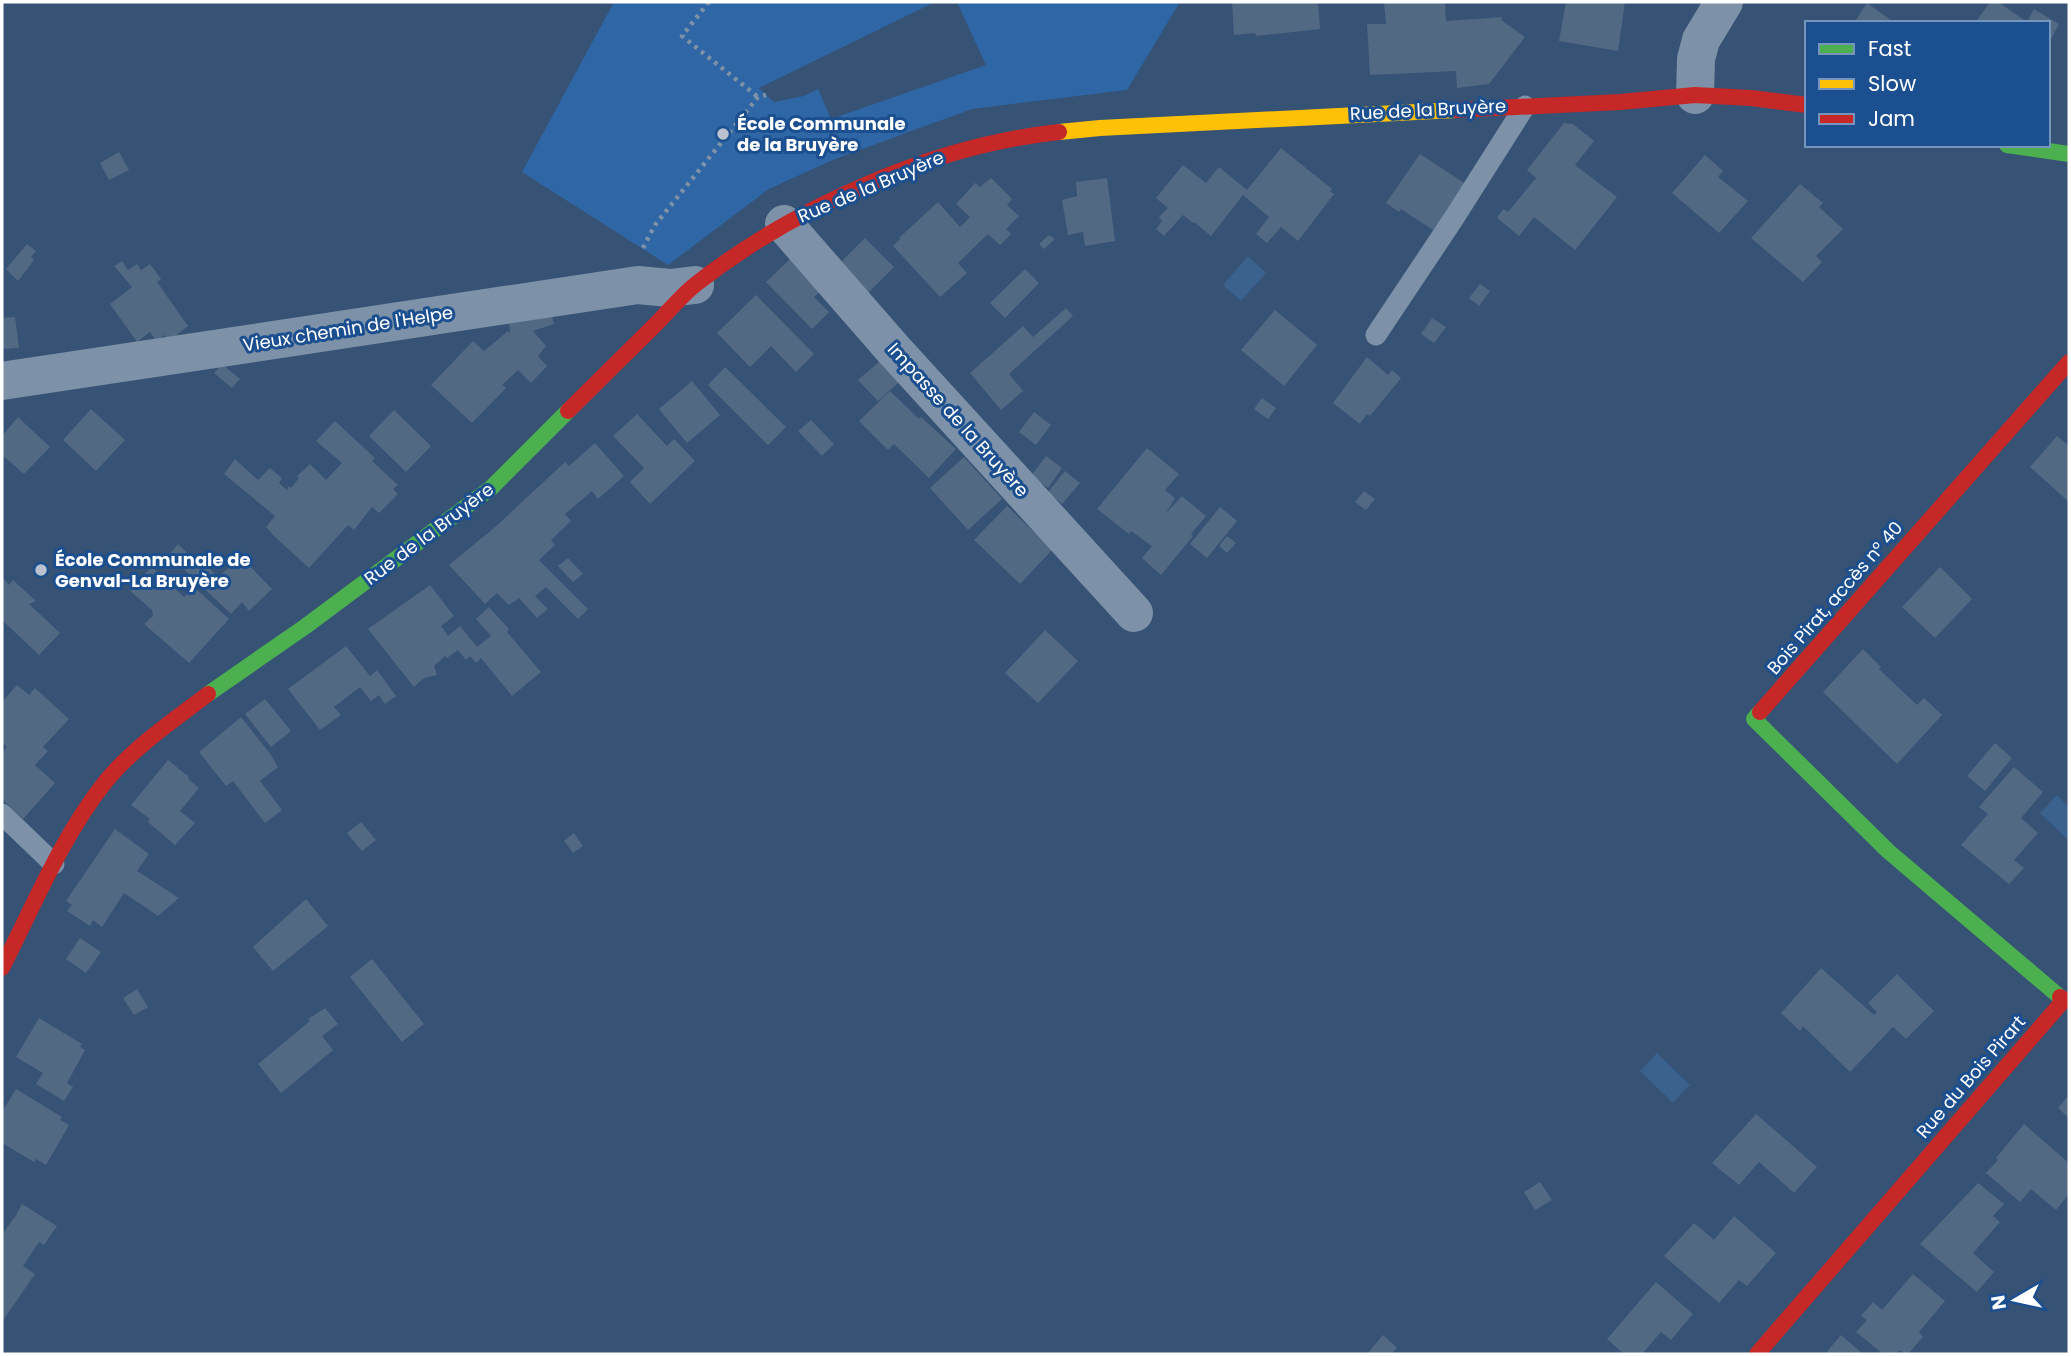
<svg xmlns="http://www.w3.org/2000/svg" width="2071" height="1356" font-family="Poppins,sans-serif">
	<rect width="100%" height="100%" fill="#365274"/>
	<path fill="#2f66a5" d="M614 2H935L759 88 774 102 804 96 818 89 831 119 986 65 957 2H1180L1127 90 972 109 835 159 769 189 668 265 522 172Z"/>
	<path fill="#3b618d" d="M1248 256 1266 273 1241 301 1223 285Z
		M2057 795 2069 807V841L2040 813Z
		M1657 1053 1690 1085 1673 1103 1640 1071Z"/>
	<path fill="#526984" d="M1232 2H1318L1320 29 1256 36 1255 33 1234 35Z
		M1384 2H1445L1446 21 1503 17 1501 20 1525 37 1489 84 1457 88 1456 71 1370 75 1367 24H1386Z
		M1566 2H1625L1618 51 1559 41Z
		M1990 2H1998L2027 22 2034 9 2059 24 2048 45V23H1975Z
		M1867 3 1895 23H1854Z
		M1564 123 1573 124 1594 141 1575 165 1617 197 1575 250 1534 217 1519 236 1497 218 1503 209 1508 212 1536 178 1527 170Z
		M1281 148 1332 189 1330 191 1334 194 1298 241 1281 227 1267 243 1256 234 1269 217 1243 195 1211 236 1194 222 1193 223 1183 215 1164 236 1156 229 1162 221 1159 217 1168 208 1156 198 1183 165 1206 183 1219 167 1247 190Z
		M119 152 129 170 109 180 100 163Z
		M1420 154 1469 186 1436 232 1401 209 1399 212 1386 203Z
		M1705 155 1723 171 1718 177 1748 201 1719 233 1672 193Z
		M991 178 1012 199 1007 205 1019 216 1006 229 1011 234 1000 245 988 234 958 263 967 273 940 297 893 246 900 239 899 238 938 202 960 227 970 217 956 204 975 183 980 187Z
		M1107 178 1115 241 1085 246 1083 232 1068 235 1062 200 1077 196 1076 182Z
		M1800 184 1823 203 1819 207 1843 229 1816 256 1822 262 1803 282 1751 238Z
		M1049 235 1055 239 1044 249 1039 244Z
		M865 238 894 267 862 299 833 270Z
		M27 244 36 251 31 257 34 260 18 281 6 269Z
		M791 258 822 290 814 297 829 312 812 329 766 282Z
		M122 261 128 270 137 264 141 270 150 264 161 279 157 282 188 326 169 341 164 335 158 340 155 339 150 332 137 342 110 304 132 287 114 266Z
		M1025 269 1039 283 1005 318 990 303Z
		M1480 284 1490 291 1479 306 1469 298Z
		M756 295 814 354 796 372 771 346 750 367 717 333Z
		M1066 308 1073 316 1009 374 1023 391 1001 410 970 373 1023 326 1033 337Z
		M1275 310 1317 345 1284 386 1241 350Z
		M551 312 554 324 533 331 546 346 538 356 547 366 531 383 518 370 502 385 506 388 472 423 431 385 473 341 484 351 508 331 510 334 509 317Z
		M15 317 19 348 2 349V318Z
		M1432 318 1446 327 1434 343 1421 334Z
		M1367 357 1388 375 1392 370 1401 378 1370 416 1367 414 1360 424 1333 403Z
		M880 361 899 382 878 401 858 380Z
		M222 364 240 379 232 388 214 373Z
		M725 367 786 427 768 445 708 385Z
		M692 381 720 415 687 443 659 409Z
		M890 391 919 419 921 417 956 449 929 478 894 444 888 450 859 421Z
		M1262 398 1276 408 1268 419 1254 409Z
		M91 409 125 440 96 471 63 440Z
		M394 410 431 446 406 472 369 436Z
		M1034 412 1051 425 1036 445 1019 432Z
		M637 414 667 446 674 439 695 461 650 504 630 482 644 468 613 436Z
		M18 417 50 447 24 474 2 455V436Z
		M811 420 834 444 822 456 798 431Z
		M335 421 375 458 372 461 398 485 393 489 398 494 379 513 372 507 354 530 348 525 309 568 274 536 266 527 275 516 224 474 235 459 258 480 270 468 282 478 279 483 287 490 289 486 291 488 299 478 297 476 310 464 326 480 342 463 316 441Z
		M2057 436 2069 446V502L2030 467Z
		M595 443 624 476 598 499 592 491 565 514 571 521 551 540 555 545 539 560 588 609 578 619 546 587 535 596 548 609 537 618 519 598 509 605 497 593 485 604 449 565 494 528 565 462 569 466Z
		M1147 448 1179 474 1165 490 1175 498 1166 513 1182 496 1206 516 1191 534 1193 536 1161 575 1142 558 1152 546 1131 531 1129 534 1097 509Z
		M1046 456 1062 468 1048 488 1031 476Z
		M964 457 1002 499 968 530 930 488Z
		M1065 471 1080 483 1062 504 1048 492Z
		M1364 491 1375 499 1366 510 1355 502Z
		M1007 506 1052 550 1020 584 974 540Z
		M1220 507 1237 521 1207 558 1190 544Z
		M1227 536 1236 543 1227 553 1219 546Z
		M178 544 196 561 199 557 218 577 241 557 272 589 249 611 242 602 231 614 169 555Z
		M568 558 583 574 573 582 558 566Z
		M152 567 184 597 194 587 229 619 189 663 144 624 153 616 152 610 130 591 141 580 139 579Z
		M1940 567 1972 599 1935 638 1902 607Z
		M2 577 9 585 13 580 36 601 29 604 60 633 39 655 2 620Z
		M430 585 454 616 441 626 448 636 460 626 477 647 491 636 476 619 489 607 509 629 507 632 541 672 512 696 481 658 476 663 470 656 466 660 458 650 447 658 445 656 434 666 437 675 424 678 414 687 368 629Z
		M1045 630 1078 661 1038 703 1005 673Z
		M346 646 370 676 377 670 396 696 385 704 379 695 371 701 360 687 334 707 341 715 320 730 288 689Z
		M1863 649 1881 667 1879 669 1917 705 1924 698 1942 715 1897 764 1823 692Z
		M17 685 29 695 35 688 69 719 43 747 48 751 35 765 55 783 23 819 2 799V753L7 747 2 742V702Z
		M265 699 291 731 271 747 245 714Z
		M241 717 271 755 278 767 260 781 282 810 265 823 233 781 226 786 199 752Z
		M1995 743 2012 758 1985 791 1967 776Z
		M168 760 189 777 188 779 199 788 180 811 195 823 175 845 148 822 150 819 131 805Z
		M2014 767 2043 792 2021 818 2038 833 2014 860 2024 868 2009 884 1961 845 1988 814 1979 807Z
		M361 822 376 840 362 851 347 833Z
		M115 829 149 854 137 871 179 898 158 916 124 893 102 927 93 920 90 926 67 911 72 905 66 901Z
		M574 833 583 846 573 853 564 841Z
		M306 899 328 926 273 971 253 947Z
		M80 938 101 952 86 973 66 959Z
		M372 959 424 1024 402 1042 350 977Z
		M1821 968 1874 1015 1877 1012 1868 1003 1897 974 1934 1011 1906 1039 1893 1027 1850 1072 1803 1026 1800 1031 1781 1013Z
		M137 989 148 1007 134 1015 123 998Z
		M325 1008 338 1024 322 1036 333 1050 281 1093 258 1064 310 1021 308 1019Z
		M39 1018 82 1044 80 1047 85 1050 67 1083 73 1087 64 1101 36 1084 43 1073 16 1057Z
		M16 1089 62 1117 60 1120 69 1125 46 1165 36 1159 34 1162 2 1143V1112Z
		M2069 1095V1118L2058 1108Z
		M1756 1114 1817 1167 1794 1193 1759 1162 1739 1185 1712 1163Z
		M2024 1124 2069 1163V1194L2056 1210 2031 1189 2020 1202 1986 1173 1998 1160 1996 1158Z
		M1540 1182 1552 1200 1535 1210 1524 1192Z
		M1978 1183 2004 1204 1993 1216 2000 1222 1973 1253 1994 1272 1977 1292 1920 1244Z
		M22 1204 57 1226 44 1245 39 1242 23 1266 35 1274 2 1322V1235L13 1219H14Z
		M1734 1216 1776 1253 1747 1286 1739 1280 1719 1303 1664 1256 1694 1223 1714 1240Z
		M1913 1274 1945 1301 1919 1332 1923 1337 1908 1354H1905L1900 1350 1895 1354H1883L1856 1332 1867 1320 1861 1316 1873 1302 1882 1310Z
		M1656 1282 1693 1314 1671 1340 1661 1332 1642 1354H1624L1607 1339Z
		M1383 1335 1397 1348 1391 1354H1369L1368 1353Z
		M1841 1335 1863 1354H1825Z"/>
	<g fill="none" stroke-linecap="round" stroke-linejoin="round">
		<path stroke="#7d92a8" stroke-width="4.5" stroke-dasharray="3.5 5" stroke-linecap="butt" d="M707 2 708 3 682 36 758 97
			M643 248 655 225 758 97 766 95"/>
		<path stroke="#7d92a8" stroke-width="21" d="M1376 335 1454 218 1525 106
			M2 814 54 864"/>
		<path stroke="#7d92a8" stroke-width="38" d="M1695 95 1696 59 1701 40 1724 2
			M784 224 893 349 1134 613
			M2 381 638 285 670 288 695 285"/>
		<path stroke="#4caf50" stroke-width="16" d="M2007 145 2069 154
			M208 694 306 626 491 488 568 411
			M1760 712 1754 719 1888 851 2060 997"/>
		<path stroke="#ffc107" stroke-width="16" d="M1059 132 1100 128 1456 110"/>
		<path stroke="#c62828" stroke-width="16" d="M1456 110 1620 102 1695 95 1751 98 1807 105
			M568 411C597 382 626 354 655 325 668 312 681 296 696 284 796 206 932 146 1059 132
			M1760 712 2069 362
			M2 968C34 905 62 836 106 781 134 747 173 721 208 694
			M1757 1354 2064 1000 2060 997"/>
	</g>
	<g fill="#b9c2ce" stroke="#1b4f8f" stroke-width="2.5">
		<circle cx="723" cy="134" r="7"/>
		<circle cx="41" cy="570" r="7"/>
	</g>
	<g text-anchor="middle" stroke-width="6" stroke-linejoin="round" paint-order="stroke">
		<g font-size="18" fill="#fff" stroke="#1b4f8f">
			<text transform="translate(1428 110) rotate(-3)" y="6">Rue de la Bruyère</text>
			<text transform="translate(871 187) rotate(-23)" y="6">Rue de la Bruyère</text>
			<text transform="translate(348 329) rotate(-9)" y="6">Vieux chemin de l'Helpe</text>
			<text transform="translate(958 420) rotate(48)" y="6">Impasse de la Bruyère</text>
			<text transform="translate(429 534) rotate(-37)" y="6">Rue de la Bruyère</text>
			<text transform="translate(1835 598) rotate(-49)" y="6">Bois Pirat, accès n° 40</text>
			<text transform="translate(1971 1077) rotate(-49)" y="6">Rue du Bois Pirart</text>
		</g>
		<g font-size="18" font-weight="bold" fill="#fff" stroke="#1b4f8f" text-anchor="start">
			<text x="737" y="130">École Communale<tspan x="737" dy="21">de la Bruyère</tspan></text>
			<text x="55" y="566">École Communale de<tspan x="55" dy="21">Genval-La Bruyère</tspan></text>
		</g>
	</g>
	<rect width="2071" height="1356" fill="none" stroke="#ffffff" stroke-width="7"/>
	<rect x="1805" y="21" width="245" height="126" fill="#1b4f8f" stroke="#7695bc" stroke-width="2"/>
	<rect x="1819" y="44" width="35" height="10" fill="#4caf50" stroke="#7695bc" stroke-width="2"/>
	<text x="1868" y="56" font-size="21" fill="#ffffff">Fast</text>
	<rect x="1819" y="79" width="35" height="10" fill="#ffc107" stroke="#7695bc" stroke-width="2"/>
	<text x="1868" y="91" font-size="21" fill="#ffffff">Slow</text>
	<rect x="1819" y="114" width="35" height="10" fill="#c62828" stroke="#7695bc" stroke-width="2"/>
	<text x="1868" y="126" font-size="21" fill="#ffffff">Jam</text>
	<g transform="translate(2015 1300) rotate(261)" stroke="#1b4f8f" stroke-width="5" paint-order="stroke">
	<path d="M0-5L12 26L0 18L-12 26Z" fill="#ffffff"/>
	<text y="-10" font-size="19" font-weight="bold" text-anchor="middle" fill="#ffffff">N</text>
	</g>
</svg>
